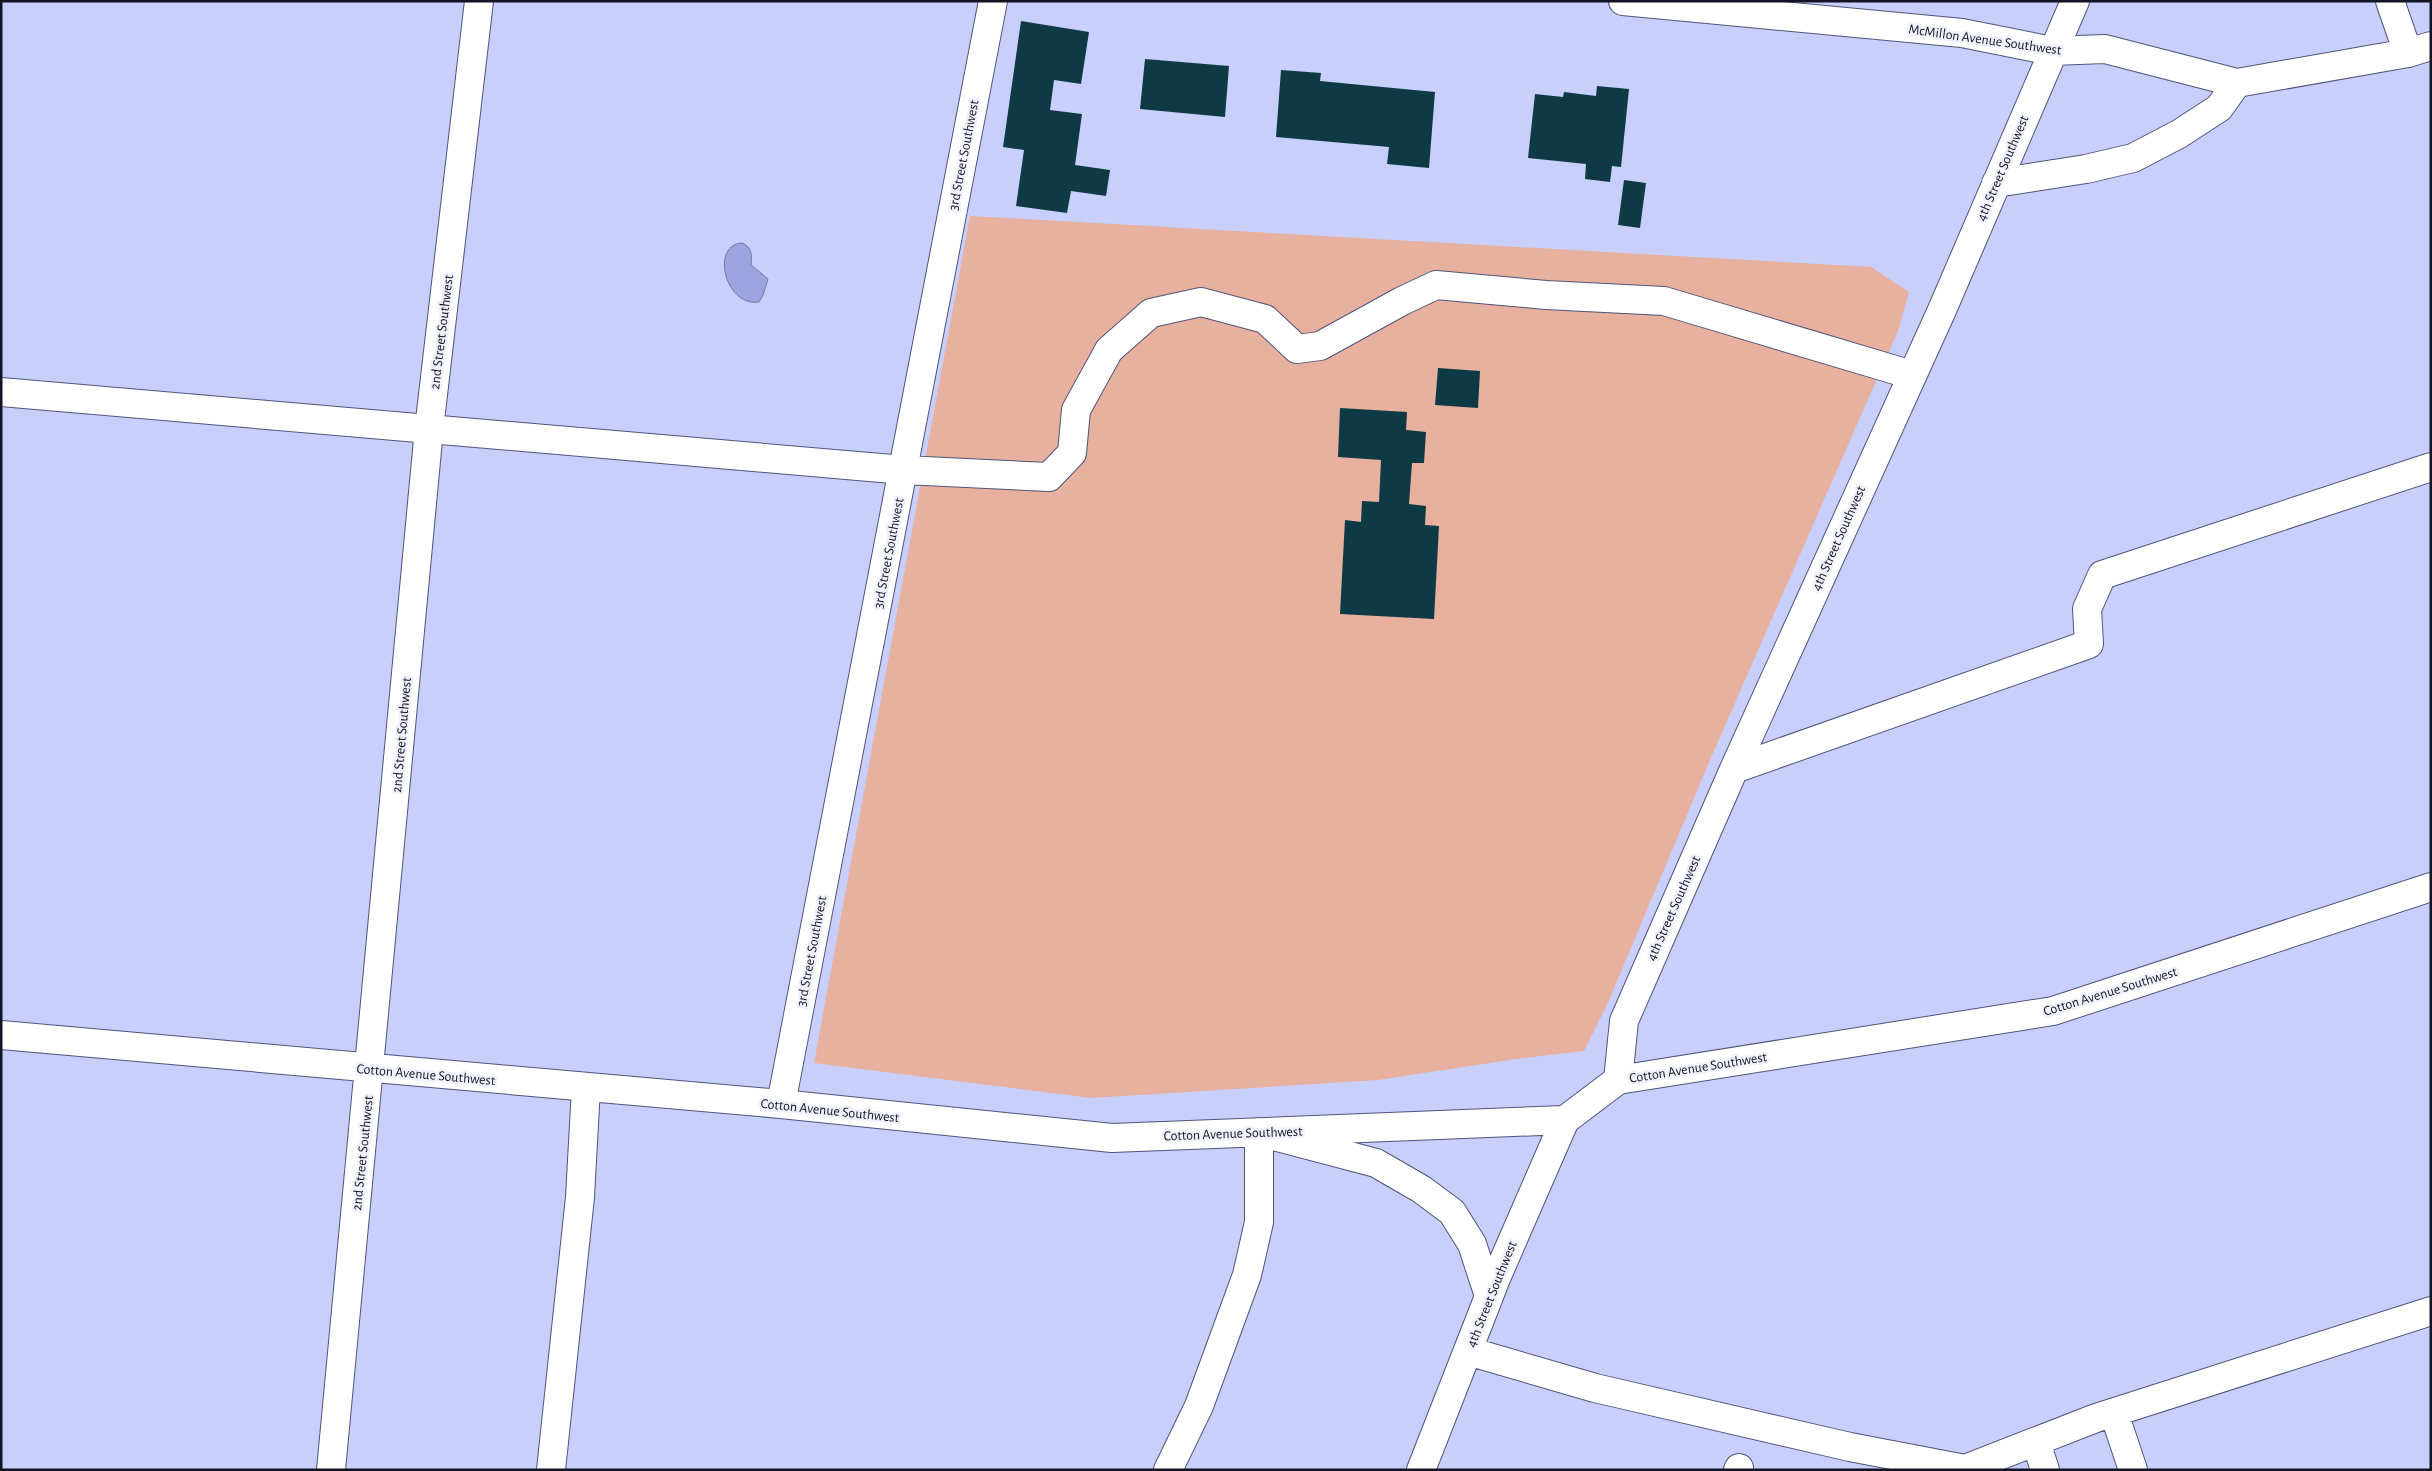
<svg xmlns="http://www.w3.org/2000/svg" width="2432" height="1471" font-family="'Alegreya Sans',sans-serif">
	<rect width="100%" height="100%" fill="#c8cffb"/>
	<path fill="#e7b09f" d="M970 216 1871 267 1909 292 1898 331 1710 760 1607 1005 1584 1051 1516 1059 1378 1080 1091 1098 814 1063Z"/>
	<path fill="#9ba4de" stroke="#7279a6" d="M742 243C752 247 752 255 751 265L768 279 763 295 759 302C725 307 710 245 742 243Z"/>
	<path fill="#0e3a45" d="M1021 21 1089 32 1081 84 1054 80 1050 110 1082 114 1075 165 1110 170 1106 196 1071 191 1067 213 1016 206 1024 150 1003 147Z
		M1145 59 1229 66 1225 117 1140 109Z
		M1281 70 1321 73 1320 81 1435 92 1429 168 1387 164 1389 147 1276 137Z
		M1597 86 1629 89 1621 167 1612 166 1610 182 1585 179 1586 164 1528 158 1535 94 1563 97 1564 92 1596 96Z
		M1624 180 1646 183 1640 228 1618 225Z
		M1438 368 1480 371 1478 408 1435 405Z
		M1340 408 1407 412 1406 430 1426 432 1424 463H1412L1409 504 1426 506 1425 525 1439 526 1434 619 1340 614 1345 520 1361 522 1362 501 1379 502 1381 460 1338 457Z"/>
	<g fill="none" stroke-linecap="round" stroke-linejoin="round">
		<defs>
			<path id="minor" d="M1623 1 1962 33 2052 51 2105 49 2237 83 2408 53 2431 46
				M2390 1 2408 53
				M1996 183 2086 169 2133 158 2179 134 2219 108 2237 83
				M1 392 904 470 1049 477 1072 453 1076 410 1109 350 1151 313 1201 302 1265 319 1297 349 1320 346 1402 301 1436 285 1546 295 1664 301 1912 375
				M1734 769 2089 644 2087 609 2102 575 2431 467
				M1 1035 781 1104 1112 1138 1565 1120 1618 1080 2053 1011 2431 887
				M1618 1080 1624 1021 1734 769 1942 310 2075 1
				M781 1104 993 1
				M1468 1351 1595 1388 1850 1447 1965 1469 2096 1418 2431 1311
				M2114 1413 2133 1470
				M2036 1442 2045 1470
				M331 1470 429 429 479 1
				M551 1470 580 1197 586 1088
				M1168 1470 1199 1406 1247 1275 1259 1222V1132L1376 1163 1421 1189 1452 1212 1472 1244 1489 1296
				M1421 1470 1497 1276 1565 1120
				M1738 1470 1739 1468"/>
		</defs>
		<use href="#minor" stroke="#4f547a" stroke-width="30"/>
		<use href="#minor" stroke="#fff" stroke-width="28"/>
	</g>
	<g text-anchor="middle" stroke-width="5" stroke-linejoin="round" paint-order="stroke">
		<g font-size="14" fill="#121423" stroke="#f0f2fb">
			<text transform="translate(1985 39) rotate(8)" y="5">McMillon Avenue Southwest</text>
			<text transform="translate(963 155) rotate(-79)" y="5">3rd Street Southwest</text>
			<text transform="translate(2002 168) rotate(-67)" y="5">4th Street Southwest</text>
			<text transform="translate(441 332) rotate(-83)" y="5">2nd Street Southwest</text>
			<text transform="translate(1838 538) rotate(-66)" y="5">4th Street Southwest</text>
			<text transform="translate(888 553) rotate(-79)" y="5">3rd Street Southwest</text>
			<text transform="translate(401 735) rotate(-85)" y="5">2nd Street Southwest</text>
			<text transform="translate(1673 908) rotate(-66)" y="5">4th Street Southwest</text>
			<text transform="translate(811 951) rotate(-79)" y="5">3rd Street Southwest</text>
			<text transform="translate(2110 991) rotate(-17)" y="5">Cotton Avenue Southwest</text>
			<text transform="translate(1698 1067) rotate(-9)" y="5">Cotton Avenue Southwest</text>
			<text transform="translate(426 1074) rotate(5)" y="5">Cotton Avenue Southwest</text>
			<text transform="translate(830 1110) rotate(6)" y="5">Cotton Avenue Southwest</text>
			<text transform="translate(1233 1133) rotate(-2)" y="5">Cotton Avenue Southwest</text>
			<text transform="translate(362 1153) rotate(-84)" y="5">2nd Street Southwest</text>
			<text transform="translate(1491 1294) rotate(-68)" y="5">4th Street Southwest</text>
		</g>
	</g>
	<rect width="2432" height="1471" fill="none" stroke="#121423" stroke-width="5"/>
</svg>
